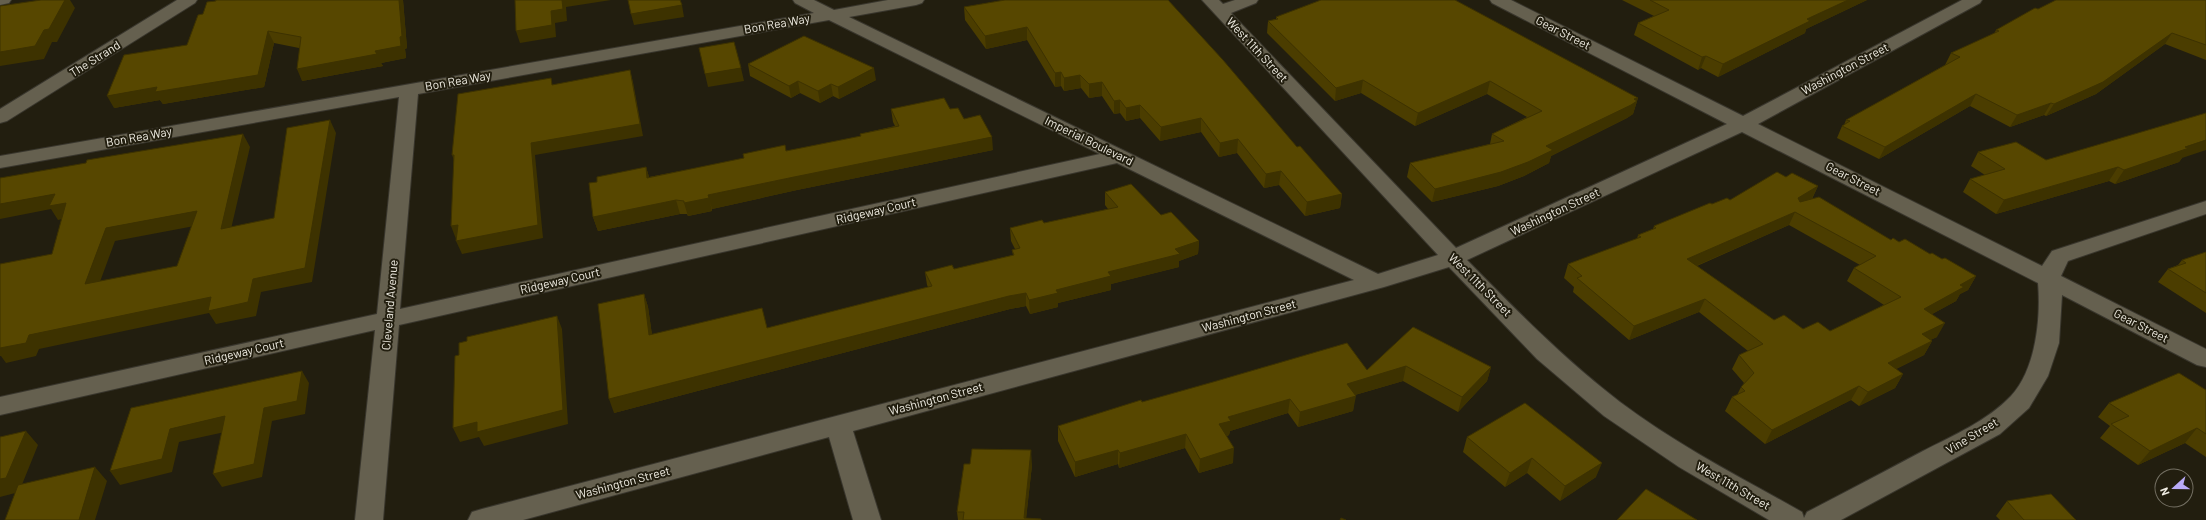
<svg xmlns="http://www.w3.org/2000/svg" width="2206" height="520" font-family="Barlow,sans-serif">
	<rect width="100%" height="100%" fill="#221e0f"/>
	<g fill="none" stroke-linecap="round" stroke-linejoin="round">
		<defs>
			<path id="street" d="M0 0H11L9 3 0 5Z
				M177 0H197L195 3 7 121 0 123V109Z
				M793 0H814L834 10 888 0H924L922 3 916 5 849 17 1378 274 1438 255 1202 0H1219L1223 4 1235 0H1258L1256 3 1231 13 1456 248 1727 124 1492 3 1490 0H1511L1743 116 1962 0H1982L1980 3 1758 124 2042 266 2052 251 2206 201V214L2068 261 2061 276 2206 349V367L2197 365 2062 295 2059 343 2048 376 2029 408 2000 434 1841 520H1769L1679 467 1604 416 1537 359 1449 267 1384 287 853 431 881 520H853L829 437 523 520H468L472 512 482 509 1354 280 1117 163 399 325 383 520H355L375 330 0 415V397L377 314 399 97 0 168V156L814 13 795 3ZM829 20 1100 154 400 309 418 94ZM1742 132 2038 283C2041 318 2036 369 2011 396 1987 421 1954 435 1923 451 1885 471 1846 492 1807 512L1804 518 1802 512C1740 477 1677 445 1620 402 1565 360 1516 310 1467 260Z"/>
		</defs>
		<use href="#street" stroke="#39362d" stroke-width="2"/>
		<use href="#street" fill="#65604f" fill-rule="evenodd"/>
	</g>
	<path fill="#4b3d00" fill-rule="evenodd" d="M216 0H403L407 48 405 49 406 58 381 63 383 66 302 81 299 48 274 43 264 87 163 104 160 100 114 108 187 45 203 14Z
		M1005 0 1297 147 1342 194 1340 208 1305 216 1279 185 1264 188 1237 153 1219 157 1201 132 1160 141 1140 118 1126 121 1120 113 1114 114 1102 96 1089 98 1081 88 1064 91 1061 86 1055 87 1027 40 986 49 965 20 964 7Z
		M1622 0H1867L1806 29 1805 33 1718 77 1701 68 1698 70 1634 35 1638 23 1654 16Z
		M2206 0V60L2165 44 2096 94 2046 116 2044 115 2010 127 1970 106 1879 159 1837 138 1842 126 1844 125 1846 120 1945 65 1951 53 1994 34 1996 30 2038 9Z
		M1276 17 1638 98 1633 114 1627 118 1551 156 1549 163 1524 176 1498 186 1432 202 1407 177 1410 163 1490 144 1492 134 1527 117 1487 94 1415 126 1361 93 1335 101 1267 33 1268 21 1276 19Z
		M748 64 876 80 839 99 833 96 820 103 800 93 791 98 750 76Z
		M891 109H950L964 119 993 150 797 190 712 209V211L688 216 687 214H680L598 231 593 217 646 167 649 177 786 151 861 136 860 134 895 126 893 122Z
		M1978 152 2046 160 2182 158 2179 162 2115 184 2109 181 1996 214 1963 192 1970 179 1985 175 1971 166Z
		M1786 177 1818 186 1812 199 1891 240 1899 242 1942 259 1976 276 1968 290 1960 294 1956 301 1932 314 1937 337 1930 340 1932 341 1924 355 1896 369 1903 374 1895 388 1859 406 1851 400 1765 444 1725 411 1732 397 1737 395 1741 387 1744 383 1732 369 1739 355 1748 351 1699 312 1629 340 1573 292 1574 287 1564 278 1568 264 1637 239 1638 235 1653 229 1654 226 1712 204 1730 200ZM1789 225 1860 265 1854 268 1847 281 1884 305 1830 331 1803 329 1774 320 1697 266Z
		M1105 192 1161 215 1199 241 1198 254 1179 261V267L1111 284V290L1058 303V307L1030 314 1026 306 1010 309 614 413 644 294 648 307 652 335 767 328 928 287 927 285 925 272 954 269 1013 255 1012 250 1015 249 1011 241 1010 228 1044 223 1108 209 1105 205Z
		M2206 252V313L2158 282 2168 269 2178 265 2182 260Z
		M1413 327 1491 367 1487 381 1458 412 1403 381 1355 395 1353 411 1298 427 1288 413 1230 431 1229 435 1227 436 1233 463 1199 473 1185 448 1119 468 1118 464 1075 477 1058 441V426L1142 402 1367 370Z
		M2206 390V457L2185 443 2138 465 2100 438 2110 426 2098 417 2109 403Z
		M1467 437 1596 477 1560 501 1527 473 1505 487 1463 452Z
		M1032 465 1026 518 1041 520H958L957 512Z
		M2007 501 2076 520H2000L1996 516Z"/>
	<path fill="#3d3200" d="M65 0H70L75 8 57 42H52L44 59 0 66V52L44 30Z
		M399 0H403L407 48 405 49 406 58 381 63 383 66 302 81 297 69 375 51Z
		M562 0H611L566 7 567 21 555 23 556 37 520 43 516 31Z
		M1848 0H1867L1806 29 1805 33 1718 77 1723 64 1807 19Z
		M682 5 684 17 634 25 631 14Z
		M1027 27V40L986 49 985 36Z
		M268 31 274 43 264 87 163 104 160 100 114 108 107 96 157 87Z
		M2172 33 2165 44 2096 94 2046 116 2054 104Z
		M1706 56 1701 68 1698 70 1702 57Z
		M741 68 744 81 708 87 705 74Z
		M874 68 876 80 839 99 838 87Z
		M630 70 633 82 643 136 535 155 543 238 462 254 456 241 531 143Z
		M1061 72V86L1055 87V73Z
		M1080 75 1081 88 1064 91V78Z
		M1363 80 1361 93 1335 101 1336 88Z
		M798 81 800 93 791 98 789 86Z
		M1490 81 1487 94 1415 126 1418 113Z
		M1102 82V96L1089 98V84Z
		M831 84 833 96 820 103 818 91Z
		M1976 94 1970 106 1879 159 1885 147Z
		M1638 98 1636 102 1637 101 1633 114 1627 118 1551 156 1549 163 1524 176 1498 186 1432 202 1435 189 1546 146Z
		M1120 100V113L1114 114V101Z
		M2051 103 2044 115 2010 127 2017 115Z
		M1140 105V118L1126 121V108Z
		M1201 118V132L1160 141 1161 127Z
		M330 120 336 133 312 282 261 292 256 316 216 324 209 313 39 349 36 356 6 363 1 356H0V345L29 335 253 279Z
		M243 134 250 147 228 242 221 229Z
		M992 137 993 150 797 190 712 209 708 195 794 177Z
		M1238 139 1237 153 1219 157 1220 143Z
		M2206 140V150L2182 158 2179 162 2115 184 2124 170 2185 147Z
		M452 155H454L457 168Z
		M646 167 650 180 647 178Z
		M2118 167 2109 181 1996 214 2004 200Z
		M1281 171 1279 185 1264 188 1266 174Z
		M1818 186 1811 200 1792 211 1798 198Z
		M55 194 66 203 75 216 58 220 51 209 0 219V204Z
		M1342 194 1340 208 1305 216 1307 202Z
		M709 198 712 211 688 216 684 203Z
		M676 200 680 214 598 231 593 217Z
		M197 211 205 224 115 241 94 298 85 284 106 228Z
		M1795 212 1789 225 1682 272 1687 259Z
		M458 225 463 237 456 239 451 226Z
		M1199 241 1198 254 1179 261V267L1111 284V290L1058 303V307L1030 314 1029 300 1056 290 1108 272Z
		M1976 276 1968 290 1960 294 1956 301 1916 323 1924 309 1960 285Z
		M1026 293V306L1010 309 614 413 609 399 1009 296Z
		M644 294 648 307 654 349 649 335Z
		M1705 299 1699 312 1629 340 1634 326Z
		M557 316 562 329 568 424 484 446 479 437 460 442 453 428Z
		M1945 323 1937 337 1914 348 1922 334Z
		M1932 341 1924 355 1880 377 1888 363Z
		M1406 366 1403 381 1344 398 1347 384Z
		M1491 367 1487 381 1458 412 1462 397Z
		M302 371 309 383 305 414 272 421 262 477 222 487 213 474 264 408Z
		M1903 374 1895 388 1859 406 1868 392Z
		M1859 386 1851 400 1765 444 1772 430Z
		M1356 396 1353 411 1298 427 1300 412Z
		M1290 399 1288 413 1230 431 1229 435 1218 439 1219 424 1228 417Z
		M225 416 234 430 179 442 172 472 120 485 110 471 170 429Z
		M2197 428 2185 443 2138 465 2150 451Z
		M26 431 38 445 19 492 0 497V479Z
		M1186 434 1185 448 1119 468 1120 453Z
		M1234 448 1233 463 1199 473 1200 459Z
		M1031 450 1032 465 1026 520H1024Z
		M1118 450V464L1075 477V462Z
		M1532 458 1527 473 1505 487 1510 473Z
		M1602 463 1596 477 1560 501 1565 486Z
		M95 467 107 481 95 520H79Z"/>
	<path fill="#574700" stroke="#3d3200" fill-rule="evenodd" d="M41 0H65L49 29 44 30 35 46 0 52V6Z
		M216 0H399L402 36 400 37 401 46 375 51 377 54 297 69 301 37 268 31 258 75 155 92 157 87 107 96 124 55 187 45 198 15 203 14 207 2 216 1Z
		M515 0H562L563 9 551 11 552 25 516 31Z
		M628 0H680L682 5 631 14Z
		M1005 0H1168L1223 60 1297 147 1300 146 1342 194 1307 202 1281 171 1266 174 1238 139 1220 143 1201 118 1161 127 1140 105 1126 108 1120 100 1114 101 1102 82 1089 84 1080 75 1064 78 1061 72 1055 73 1027 27 985 36 964 7Z
		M1321 0H1455L1638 98 1634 99 1637 101 1631 105 1546 146 1553 150 1528 162 1501 172 1435 189 1410 163 1504 141 1492 134 1542 111 1490 81 1418 113 1363 80 1336 88 1268 21 1278 19 1276 17Z
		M1650 0H1848L1807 19 1810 21 1723 64 1706 56 1702 57 1638 23 1669 10Z
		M2056 0H2206V45L2172 33 2103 82 2054 104 2051 103 2017 115 1976 94 1885 147 1842 126 1850 121 1846 120 1960 57 1951 53 1999 31 1996 30 2035 8 2038 9Z
		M804 36 874 68 838 87 831 84 818 91 798 81 789 86 748 64Z
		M734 42 741 68 705 74 699 48Z
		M630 70 640 124 531 143 538 225 456 241 458 225 451 226 454 155H452L458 94 551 78 552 85Z
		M944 98 950 109 958 108 964 119 980 115 992 137 794 177 708 195 709 198 684 203V201L676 200 593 217 589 183 597 182V177L646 167 647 178 744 158 743 154 785 145 786 151 861 136 860 134 899 126 891 109Z
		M2206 113V140L2185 147 2189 148 2124 170 2118 167 2004 200 1970 179 2005 169 1978 152 2016 142 2046 160Z
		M330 120 305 268 253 279 248 302 208 311 211 297 29 335 26 343 0 348V264L52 254 66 203 49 206 55 194 0 204V178L86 163 87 160 243 134 221 229 274 218 287 128ZM197 211 177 266 85 284 106 228Z
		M1777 172 1786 177 1792 173 1818 186 1798 198 1800 202 1819 197 1891 240 1893 238 1899 242 1905 239 1930 254 1932 253 1942 259 1945 258 1976 276 1960 285 1964 287 1924 309 1945 323 1922 334 1932 341 1888 363 1903 374 1868 392 1859 386 1772 430 1732 397 1745 391 1741 387 1754 373 1739 355 1763 344 1705 299 1634 326 1577 278 1582 276 1568 264 1641 237 1638 235 1656 228 1654 226 1710 203 1712 204 1727 198 1730 200ZM1795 212 1876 256 1854 268 1901 297 1830 331 1818 322 1803 329 1784 315 1774 320 1687 259Z
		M1131 184 1161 215 1171 212 1199 241 1175 249 1180 254 1108 272 1111 276 1056 290 1058 293 1029 300 1026 293 1009 296 609 399 598 304 644 294 649 335 762 308 767 328 932 286 925 272 952 265 954 269 1014 255 1012 250 1020 248 1010 228 1042 220 1044 223 1118 207 1105 192Z
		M2206 252V293L2168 269 2186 263 2182 260Z
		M557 316 563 410 477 432V422L453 428 455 356 459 355V343L467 341V337Z
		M1413 327 1491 367 1462 397 1406 366 1347 384 1356 396 1300 412 1290 399 1228 417 1231 421 1219 424 1234 448 1200 459 1186 434 1120 453 1118 450 1075 462 1058 426 1141 400 1142 402 1213 382 1347 343 1367 370Z
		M302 371 297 401 264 408 254 464 213 474 225 416 170 429 162 459 110 471 131 408Z
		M2179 373 2206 390V434L2197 428 2150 451 2111 424 2129 416 2109 403Z
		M1525 403 1602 463 1565 486 1532 458 1510 473 1467 437Z
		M26 431 6 478 0 479V437Z
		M972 449 1031 450 1024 518 1041 519V520H963L964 512H957L964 464H970Z
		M95 467 79 520H5L18 485Z
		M1646 489 1697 520H1617Z
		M2051 494 2076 520H2024L2007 501Z
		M1341 518 1346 520H1340Z"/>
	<g text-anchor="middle" stroke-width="4" stroke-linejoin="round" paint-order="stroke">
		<g font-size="12" fill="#efece2" stroke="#221e0f">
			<text transform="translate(777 24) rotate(-10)" y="4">Bon Rea Way</text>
			<text transform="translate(1563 33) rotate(27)" y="4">Gear Street</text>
			<text transform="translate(1257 50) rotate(47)" y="4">West 11th Street</text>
			<text transform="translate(95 59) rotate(-32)" y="4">The Strand</text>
			<text transform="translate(1845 69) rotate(-28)" y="4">Washington Street</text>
			<text transform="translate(458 81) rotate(-10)" y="4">Bon Rea Way</text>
			<text transform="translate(139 137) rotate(-10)" y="4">Bon Rea Way</text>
			<text transform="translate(1089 141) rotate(26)" y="4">Imperial Boulevard</text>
			<text transform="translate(1853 179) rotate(27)" y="4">Gear Street</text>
			<text transform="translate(876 211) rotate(-13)" y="4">Ridgeway Court</text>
			<text transform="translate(1555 212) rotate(-25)" y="4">Washington Street</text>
			<text transform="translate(560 281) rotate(-13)" y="4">Ridgeway Court</text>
			<text transform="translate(1480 285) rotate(45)" y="4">West 11th Street</text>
			<text transform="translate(390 305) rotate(-85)" y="4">Cleveland Avenue</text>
			<text transform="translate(1249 316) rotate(-15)" y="4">Washington Street</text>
			<text transform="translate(2141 326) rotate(27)" y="4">Gear Street</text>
			<text transform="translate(244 352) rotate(-13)" y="4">Ridgeway Court</text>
			<text transform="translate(936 399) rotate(-15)" y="4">Washington Street</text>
			<text transform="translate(1972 436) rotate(-31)" y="4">Vine Street</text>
			<text transform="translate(623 483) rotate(-15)" y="4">Washington Street</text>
			<text transform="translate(1733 486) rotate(30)" y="4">West 11th Street</text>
		</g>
	</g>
	<g transform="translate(2174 488) rotate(249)"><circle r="19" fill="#221e0f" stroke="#747063"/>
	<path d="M0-3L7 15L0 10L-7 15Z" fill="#b9abf7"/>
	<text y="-6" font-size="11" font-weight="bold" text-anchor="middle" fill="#efece2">N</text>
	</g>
</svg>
